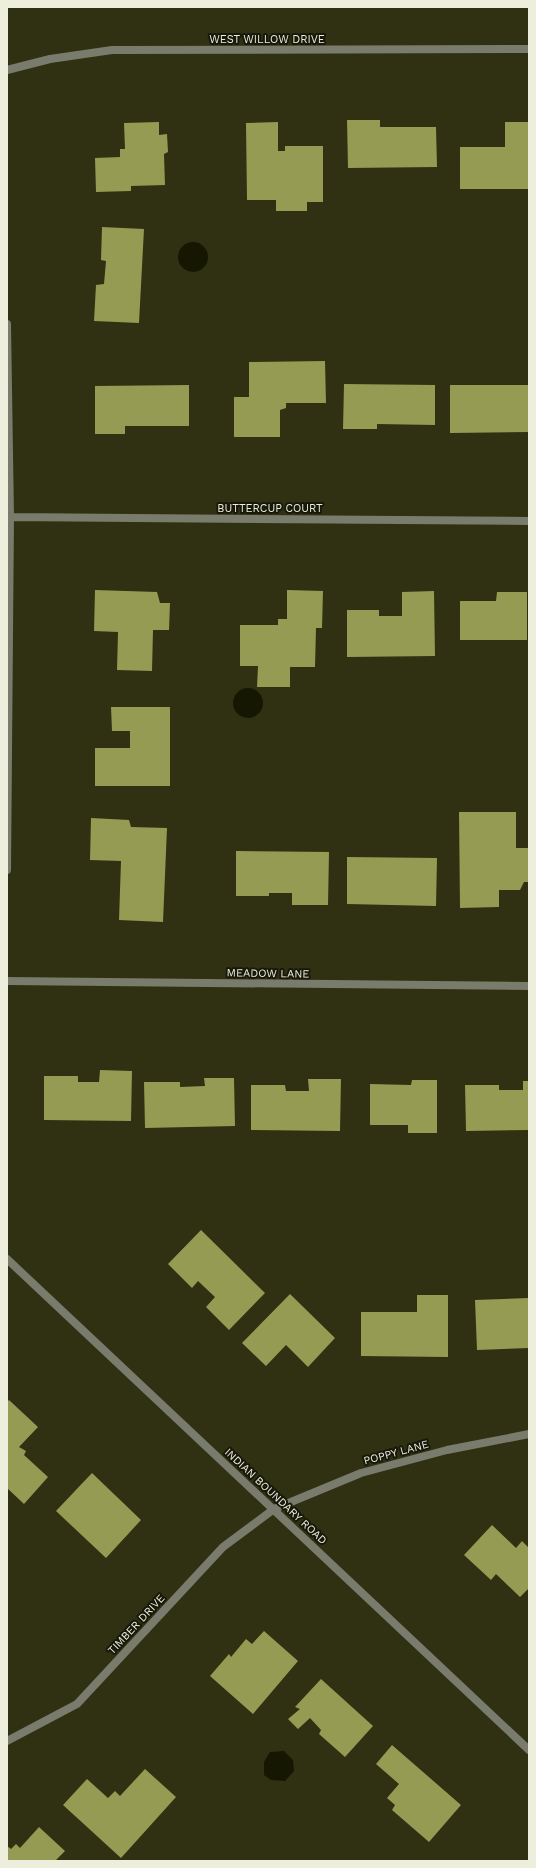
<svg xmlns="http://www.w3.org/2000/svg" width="536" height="1868" font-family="'Work Sans',sans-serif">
	<rect width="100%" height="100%" fill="#2f3112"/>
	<path fill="#161703" d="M178 257a15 15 0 1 1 30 0a15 15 0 1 1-30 0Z
		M233 703a15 15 0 1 1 30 0a15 15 0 1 1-30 0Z
		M284 1751 293 1760 294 1771 285 1781 271 1780 264 1775V1762L270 1752Z"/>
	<path fill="#969b54" d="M347 120H380V127H436L437 167 348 168Z
		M159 122V135L167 134 168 152 164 154 165 185 131 186V191L96 192 95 158 120 157V149H125L124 123Z
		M278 122V151H285V146H323V202H307V211H276V200H247L246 123Z
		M505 122H529V189H460V147H505Z
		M102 227 144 229 139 323 94 321 96 285 104 284 106 261 101 260Z
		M325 361 326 403H286V408L280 410V437H234V397H249V362Z
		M344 384 435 385V425L377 424V429H343Z
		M189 385V426H125V434H95V386Z
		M450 385H529V432L450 433Z
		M95 590 157 592 160 603H170L169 630H153L152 671 117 670 118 632 94 631Z
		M287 590 323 591 322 628H316L315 667H290V687H257L258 666H240V625H278V619H287Z
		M434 591 435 656 347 657V610H379V616H402V592Z
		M497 592H527V640H460V601H496Z
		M111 707H170V786H95V748H130V731H112Z
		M459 812H516V848H529V882H524L520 890H499V907L460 908Z
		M91 818 129 820 131 827 167 828 163 922 119 920 121 861 90 860Z
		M236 851 329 852 328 905H292V893H269V896H236Z
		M347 857 437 858 436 906 347 904Z
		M100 1070 132 1071 131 1121 44 1120V1076H78V1082H99Z
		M204 1078H234L235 1126 145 1128 144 1082H180V1087L205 1086Z
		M308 1079H341L340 1131 251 1130V1085H285L286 1091H309Z
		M412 1080H437V1133H408V1125H370V1084L411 1085Z
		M523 1081H529V1130L466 1131 465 1085H499V1090H523Z
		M201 1230 265 1293 229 1330 206 1307 215 1297 198 1281 192 1288 168 1264Z
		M290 1294 335 1338 308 1367 286 1345 266 1366 242 1343Z
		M417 1295H448V1357L361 1356V1312H417Z
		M529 1298V1348L477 1350 475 1300Z
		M9 1400 38 1427 19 1447 26 1451 24 1455 48 1477 24 1504 7 1488V1402Z
		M92 1473 141 1520 106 1558 56 1511Z
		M492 1525 516 1548 522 1541 529 1548V1588L520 1597 496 1574 491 1580 464 1555Z
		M264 1631 298 1661 253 1714 210 1676 229 1654 231 1657 246 1639 252 1644Z
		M321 1679 373 1726 345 1757 319 1734 321 1730 310 1718 298 1729 288 1719 300 1709 295 1707Z
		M392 1745 461 1805 429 1842 392 1810 395 1805 387 1798 399 1784 376 1764Z
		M145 1769 176 1797 121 1858 63 1805 87 1779 108 1798 115 1791 120 1796Z
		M39 1827 65 1851 55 1861H7V1846L11 1849 16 1844 20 1848Z"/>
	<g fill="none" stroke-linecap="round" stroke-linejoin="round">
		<path stroke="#797b6c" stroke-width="8" d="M7 70 50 59 112 50 529 49
			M7 324 10 517 7 870
			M10 517 529 521
			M7 981 529 986
			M7 1259 529 1750
			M7 1741 77 1704 223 1547 274 1509 361 1473 447 1450 529 1434"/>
	</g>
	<g text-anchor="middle" stroke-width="4" stroke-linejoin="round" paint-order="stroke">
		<g font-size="11" fill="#edefdc" stroke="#17180a">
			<text x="267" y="43">WEST WILLOW DRIVE</text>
			<text x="270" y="512">BUTTERCUP COURT</text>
			<text transform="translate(268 973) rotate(1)" y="4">MEADOW LANE</text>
			<text transform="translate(396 1452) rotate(-15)" y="4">POPPY LANE</text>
			<text transform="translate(276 1496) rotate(43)" y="4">INDIAN BOUNDARY ROAD</text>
			<text transform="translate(136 1624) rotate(-47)" y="4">TIMBER DRIVE</text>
		</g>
	</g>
	<rect width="536" height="1868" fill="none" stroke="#edefdc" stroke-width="16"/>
</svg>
